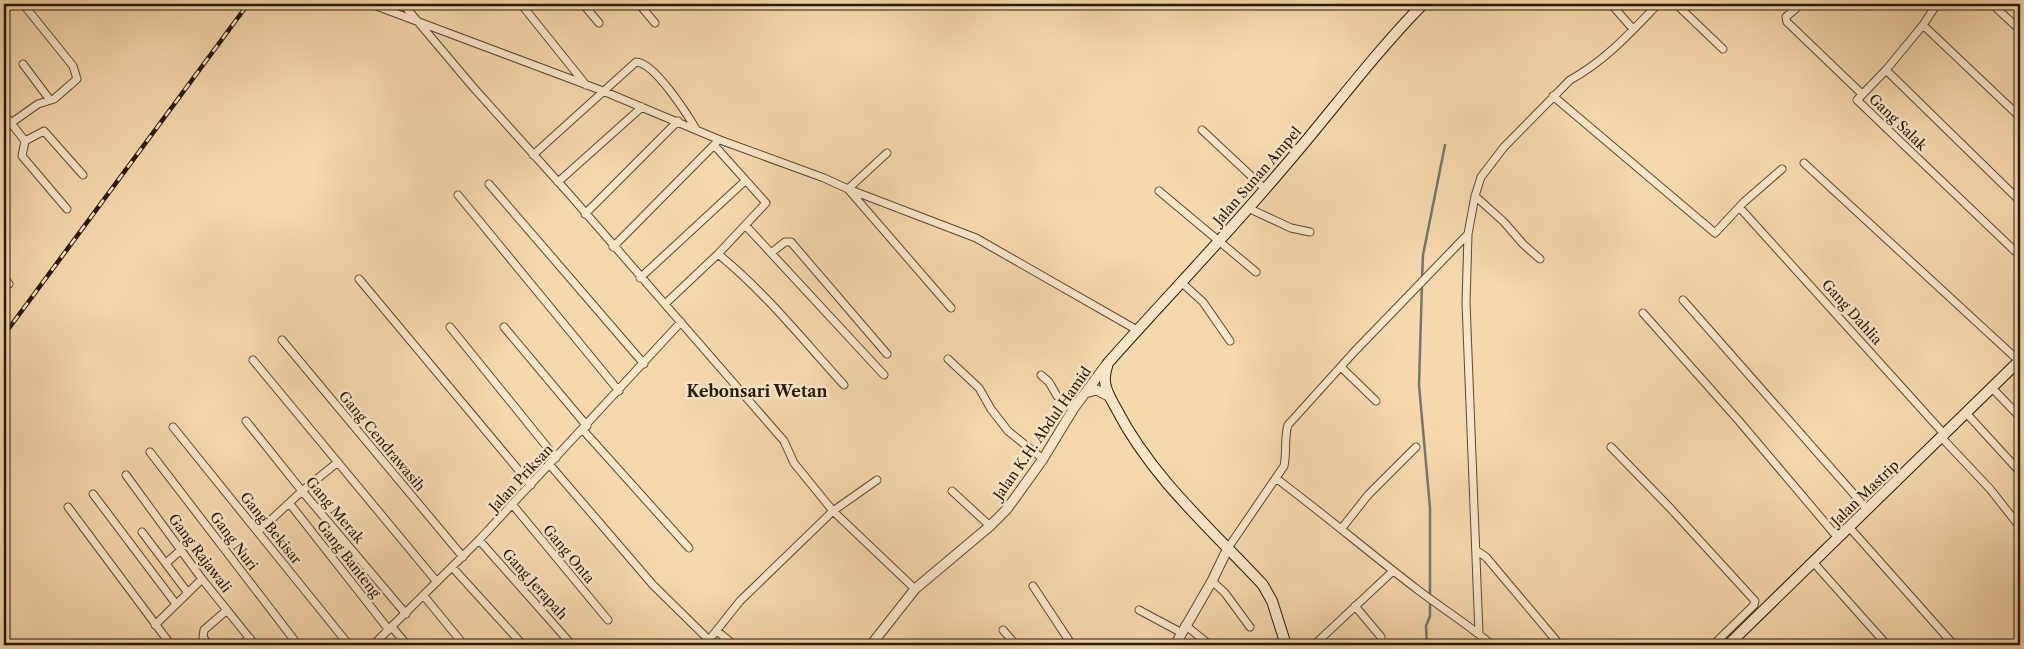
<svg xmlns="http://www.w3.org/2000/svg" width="2024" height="649" font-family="'Libre Caslon Text',serif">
	<rect width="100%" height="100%" fill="#f5d8ac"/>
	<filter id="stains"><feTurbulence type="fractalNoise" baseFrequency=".004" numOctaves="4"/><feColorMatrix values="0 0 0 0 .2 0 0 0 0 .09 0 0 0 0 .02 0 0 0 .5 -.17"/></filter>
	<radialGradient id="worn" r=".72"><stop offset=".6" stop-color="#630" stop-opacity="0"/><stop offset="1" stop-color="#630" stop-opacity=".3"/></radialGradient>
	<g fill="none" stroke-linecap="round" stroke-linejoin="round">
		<path stroke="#70776f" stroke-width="2.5" d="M1422 279 1423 255 1445 145
			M1422 284 1419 385 1430 508V596
			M1427 645 1426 626 1430 616V601"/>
		<defs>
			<path id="minor" d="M371 4 603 91 720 140 824 178 848 189 976 238 1137 330
				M403 4 473 87 570 195 784 441 794 463 833 511 915 589
				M521 4 586 85
				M583 4 599 23
				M639 4 655 23
				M1611 4 1633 29
				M1676 4 1723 49
				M1801 4 1786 17 1787 22 1862 94
				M1937 4 1923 25 1886 70 1857 100 2020 256
				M1992 4 2020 30
				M1923 25 2020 117
				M23 64 50 100
				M1886 70 2020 201
				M1553 96 1715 233 1744 202 1782 169
				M4 114 25 141
				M4 128 38 104 54 99 77 79 73 66 23 4
				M1202 130 1265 189
				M887 153 848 189 951 308
				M533 155 636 62C654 62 687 114 696 129
				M1804 163 2019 361
				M558 182 642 107
				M489 184 644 364
				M1159 191 1256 272
				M458 195 619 391
				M1475 196 1504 222 1523 244 1540 259
				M1248 208 1291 228 1310 232
				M1740 208 1945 435
				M67 209 22 156 25 141 44 131 83 175
				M585 214 678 121
				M746 226 884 375
				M1468 235 1466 303 1479 634
				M613 247 716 143
				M771 253 785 242H791L887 354
				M718 254C765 292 803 340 844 385
				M4 277 9 284
				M640 278 745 181
				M359 279 531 485
				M1181 282 1203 302 1230 341
				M1683 300 1867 509
				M665 304 718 254 766 203 714 145
				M1643 313 1739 421 1838 538
				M450 327 556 458
				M504 327 587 426
				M282 340 463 557
				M948 359 979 388 991 409 1008 431 1043 459
				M253 360 437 582
				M1342 368 1376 401
				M1041 375 1049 382 1057 396 1074 408
				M1992 388 2020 417
				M1967 414 2020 472
				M246 421 302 491 406 614
				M173 427 349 645
				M583 430 689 548
				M1942 438 1990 489 2020 527
				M1611 447 1671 509 1755 601 1754 605 1713 645
				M150 452 298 645
				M550 465 653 585 709 640
				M126 475 202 579 255 645
				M1277 479C1325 515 1371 554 1418 590 1443 609 1469 625 1492 645
				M952 491 990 526
				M93 494 176 604
				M290 504 389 630
				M512 504 608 620
				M68 507 171 645
				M1849 527 1954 645
				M1342 528 1368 495 1416 447
				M259 531 302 491 338 462
				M142 532 188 593
				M479 540 572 645
				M1228 548 1284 466C1287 452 1284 437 1288 425L1354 352 1468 234 1475 196 1481 177 1504 147 1570 80C1605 61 1631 32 1658 4
				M1477 551 1486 557 1560 645
				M1813 562 1887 645
				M166 563 181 550
				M452 567 523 645
				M1212 581 1225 593 1250 627
				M1033 586 1072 645
				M424 596 464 645
				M1355 606 1381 637
				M1139 610 1182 633
				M155 625 202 579
				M1185 625 1210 645
				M392 627 407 645
				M1003 630 1016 645
				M717 631 734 645
				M209 645 203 637 204 630 227 610
				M240 645 250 638
				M373 645 479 540 681 322
				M705 645 740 601 833 511 877 480
				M1314 645 1393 571"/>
			<path id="tertiary" d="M1085 393 1097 390 1110 397
				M871 645 915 589 990 526 1007 509 1043 459 1074 408 1106 365
				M1175 645 1212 581 1228 548"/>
			<path id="secondary" d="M1286 645 1272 601 1263 585C1212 530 1152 478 1117 410 1112 401 1106 392 1105 382 1104 375 1106 370 1108 363 1164 300 1223 239 1278 174 1327 118 1371 57 1423 4
				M1728 645 2020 360"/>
		</defs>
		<use href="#minor" stroke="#5a4830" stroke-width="9"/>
		<use href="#tertiary" stroke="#5a4830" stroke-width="11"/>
		<use href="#secondary" stroke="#271807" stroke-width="12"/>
		<use href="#minor" stroke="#f8e6c9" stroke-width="7"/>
		<use href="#tertiary" stroke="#f8e6c9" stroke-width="9"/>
		<use href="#secondary" stroke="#f8e6c9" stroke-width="10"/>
		<defs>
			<path id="rail" d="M4 335 248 4"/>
		</defs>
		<use href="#rail" stroke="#271807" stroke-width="4.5"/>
		<use href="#rail" stroke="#f8e6c9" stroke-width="2.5" stroke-dasharray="8" stroke-linecap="butt"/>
	</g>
	<g text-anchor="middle" stroke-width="5" stroke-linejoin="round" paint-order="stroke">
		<g font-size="14" fill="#271807" stroke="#f8e6c9">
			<text transform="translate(1898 122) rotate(44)" y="5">Gang Salak</text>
			<text transform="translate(1257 176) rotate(-49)" y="5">Jalan Sunan Ampel</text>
			<text transform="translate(1852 312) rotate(48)" y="5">Gang Dahlia</text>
			<text transform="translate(1042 433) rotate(-55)" y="5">Jalan K.H. Abdul Hamid</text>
			<text transform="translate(382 441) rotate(50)" y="5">Gang Cendrawasih</text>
			<text transform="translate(521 478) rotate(-47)" y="5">Jalan Priksan</text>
			<text transform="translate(1865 493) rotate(-44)" y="5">Jalan Mastrip</text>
			<text transform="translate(335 510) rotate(50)" y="5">Gang Merak</text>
			<text transform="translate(271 528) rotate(51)" y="5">Gang Bekisar</text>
			<text transform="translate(234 541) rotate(53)" y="5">Gang Nuri</text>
			<text transform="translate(200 553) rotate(53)" y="5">Gang Rajawali</text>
			<text transform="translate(569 554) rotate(50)" y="5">Gang Onta</text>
			<text transform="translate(349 559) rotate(52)" y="5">Gang Banteng</text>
			<text transform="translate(535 584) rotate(48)" y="5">Gang Jerapah</text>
		</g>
		<g font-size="16" font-weight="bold" fill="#271807" stroke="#f8e6c9">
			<text x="757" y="397">Kebonsari Wetan</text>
		</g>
	</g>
	<rect width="2024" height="649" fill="none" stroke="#f5d8ac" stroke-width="20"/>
	<rect x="5" y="5" width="2014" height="639" fill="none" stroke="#271807" stroke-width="2.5"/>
	<rect x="10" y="10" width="2004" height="629" fill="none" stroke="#271807"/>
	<rect width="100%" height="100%" filter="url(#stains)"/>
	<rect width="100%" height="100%" fill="url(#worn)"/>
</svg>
